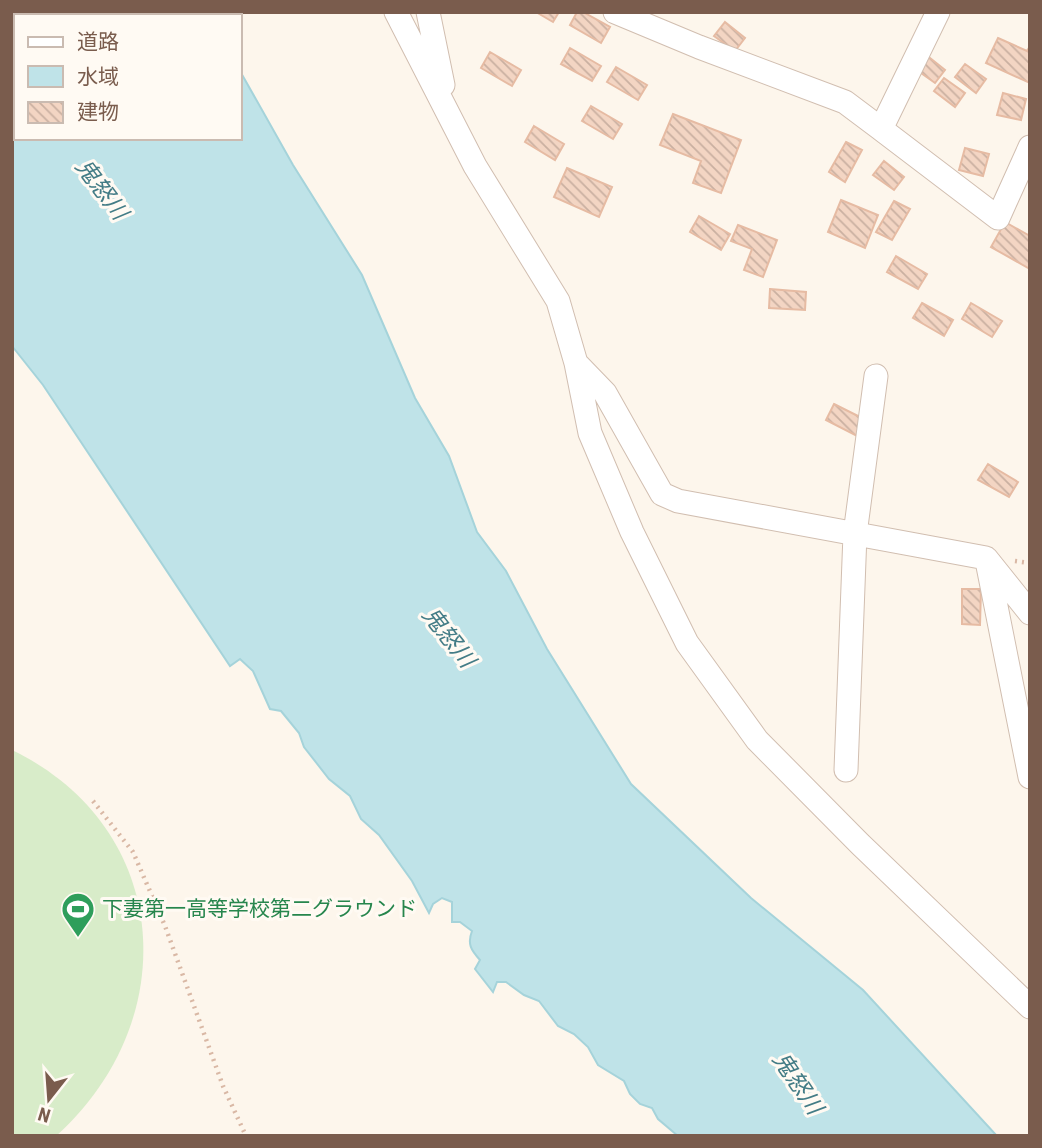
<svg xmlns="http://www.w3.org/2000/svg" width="1042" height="1148" font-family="'Roboto Condensed','Noto Sans JP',sans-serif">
	<defs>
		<pattern id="building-back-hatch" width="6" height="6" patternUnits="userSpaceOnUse" patternTransform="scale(1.75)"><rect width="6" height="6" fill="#f3d5c3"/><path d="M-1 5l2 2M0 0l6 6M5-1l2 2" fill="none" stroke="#cab0a1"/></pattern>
	</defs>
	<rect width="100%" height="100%" fill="#fdf6ec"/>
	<path fill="#d8ecc9" d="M12 750C173 828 184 1021 56 1136H12Z"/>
	<path fill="#bfe3e8" stroke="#a5d3da" stroke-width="2" d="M12 12H194L197 16H16V138H240V71L293 165 362 275 415 398 449 456 477 532 506 571 547 649 631 784 751 898 863 990 997 1136H678L658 1119 652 1108 640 1104 630 1094 624 1081 598 1065 588 1047 574 1034 558 1026 539 1001 524 995 506 982H497L493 992 475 969 480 960C471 950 467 944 472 931L460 922H452V902L442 898 433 904 429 913 412 881 379 835 361 819 350 796 329 779 304 747 299 733 281 711 270 709 253 671 240 659 230 666 43 385 12 346Z"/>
	<path fill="url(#building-back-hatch)" stroke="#e6bba3" stroke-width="2" d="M536 12H559L553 22Z
		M577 12H583L610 27 601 43 570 25Z
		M725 22 745 38 735 51 714 36Z
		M998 38 1027 51 1030 46V83L986 63Z
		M570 48 601 66 592 81 561 64Z
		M490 52 521 70 512 86 481 68Z
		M925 54 945 70 935 83 914 68Z
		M965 64 986 79 976 93 955 77Z
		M616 67 647 85 638 100 607 82Z
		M944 78 965 93 955 107 934 91Z
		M1003 93 1026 99 1021 120 997 115Z
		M591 106 622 124 613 139 582 121Z
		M673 114 741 140 721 193 693 183 701 161 660 145Z
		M534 126 564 144 555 160 525 142Z
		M846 142 862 150 845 182 829 172Z
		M965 148 989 154 983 176 959 170Z
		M884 161 904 177 894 190 873 175Z
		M567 168 612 187 599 217 554 197Z
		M841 200 878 215 865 248 828 232Z
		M894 201 910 209 892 240 876 232Z
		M699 216 730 234 721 250 690 232Z
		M1005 222 1030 236V269L991 247Z
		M738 225 777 240 763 277 744 270 752 249 731 241Z
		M896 256 927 274 918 289 887 272Z
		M770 289 806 292 805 310 769 308Z
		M922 303 953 320 944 336 913 318Z
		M971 303 1002 321 992 337 962 319Z
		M834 404 866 420 857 436 826 420Z
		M988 464 1018 482 1009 497 978 480Z
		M962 589H981L980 625 962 624Z"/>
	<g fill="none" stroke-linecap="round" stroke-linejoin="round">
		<defs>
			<path id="minor" d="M396 12 475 166 558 301 576 363 590 433 632 532 687 643 757 740 860 844 1030 1007
				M428 12 443 85
				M615 12 699 47 845 102 881 129 938 12
				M881 129 998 218 1030 147
				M576 363 605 393 662 494 678 501 986 558 1030 613
				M987 561 1030 777
				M846 770 855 534 876 376"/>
		</defs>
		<use href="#minor" stroke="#d1beb0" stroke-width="25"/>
		<path stroke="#d9b8a5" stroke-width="4.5" stroke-dasharray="2 5" stroke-linecap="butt" d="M1015 561 1030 563
			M93 801 133 852 165 926 223 1086 246 1136"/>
		<use href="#minor" stroke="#fff" stroke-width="23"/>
	</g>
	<defs>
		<symbol id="stadium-pin" viewBox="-11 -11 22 30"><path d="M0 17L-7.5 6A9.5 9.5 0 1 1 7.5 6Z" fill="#2e9e5b" stroke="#fffaf3"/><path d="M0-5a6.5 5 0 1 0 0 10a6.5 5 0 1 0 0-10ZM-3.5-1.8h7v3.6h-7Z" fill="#fff"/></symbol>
	</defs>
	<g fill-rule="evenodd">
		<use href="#stadium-pin" x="59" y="890" width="38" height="52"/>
	</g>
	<g text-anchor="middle" stroke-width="6" stroke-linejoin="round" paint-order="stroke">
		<g font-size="21" fill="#27864d" stroke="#fffaf3" text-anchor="start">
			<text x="102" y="916">下妻第一高等学校第二グラウンド</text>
		</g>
		<g font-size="23" font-style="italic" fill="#437c86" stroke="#fffaf3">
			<text transform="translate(102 189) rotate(53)" y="8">鬼怒川</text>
			<text transform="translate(449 637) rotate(52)" y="8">鬼怒川</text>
			<text transform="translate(798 1083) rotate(56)" y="8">鬼怒川</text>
		</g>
	</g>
	<rect width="1042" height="1148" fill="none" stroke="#7a5c4d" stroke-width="28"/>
	<rect x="14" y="14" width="228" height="126" fill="#fffaf3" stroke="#cabbb1" stroke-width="2"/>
	<rect x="28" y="37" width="35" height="10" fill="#ffffff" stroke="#cabbb1" stroke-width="2"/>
	<text x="77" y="49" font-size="21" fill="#7a5c4d">道路</text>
	<rect x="28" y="66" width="35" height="21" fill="#bfe3e8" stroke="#cabbb1" stroke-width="2"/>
	<text x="77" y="84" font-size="21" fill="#7a5c4d">水域</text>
	<rect x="28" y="102" width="35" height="21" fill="url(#building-back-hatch)" stroke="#cabbb1" stroke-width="2"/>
	<text x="77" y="119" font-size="21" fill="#7a5c4d">建物</text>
	<g transform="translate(49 1099) rotate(197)" stroke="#fffaf3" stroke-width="5" paint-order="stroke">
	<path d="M0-5L12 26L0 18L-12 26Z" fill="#7a5c4d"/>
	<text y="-10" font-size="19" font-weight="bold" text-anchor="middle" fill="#7a5c4d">N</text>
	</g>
</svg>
